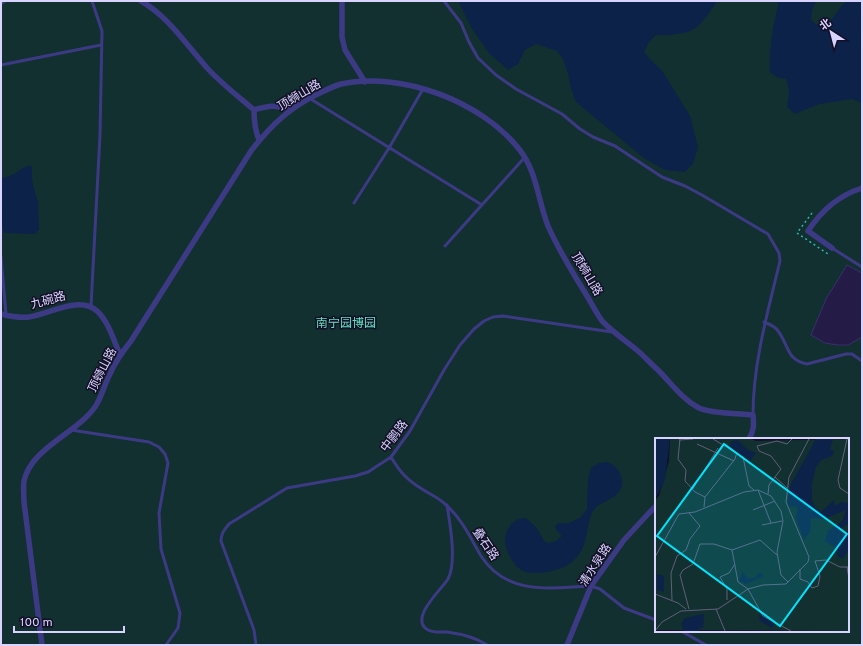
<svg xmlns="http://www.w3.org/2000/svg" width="863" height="646" font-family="Overpass,'Noto Sans SC',sans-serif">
	<rect width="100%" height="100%" fill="#130f26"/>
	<path fill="#12302f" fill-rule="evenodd" d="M1 1H862V645H1ZM656 439H848V631H656Z"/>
	<path fill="#0c2248" d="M458 1H717C712 9 702 24 694 29 685 34 667 36 656 35L649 42 644 52 649 58 663 72 690 116 698 147 693 164 685 172 665 170 644 158 576 102 571 88 568 74 563 59 557 51 536 44 525 50 518 64 508 70 489 53 472 29Z
		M779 1H816L812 10 811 20 817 25C834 24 835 12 846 1H862V103L852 99 819 104 795 114 787 107 789 90 786 79 778 78 770 72C769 47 773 25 779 1Z
		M30 165 32 167V180L35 193 38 201 39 230 35 234 5 233 3 231 1 213V179L14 174 23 168Z
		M608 462C616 466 620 471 622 480 624 499 602 499 593 511 587 520 588 538 582 549 579 555 574 561 568 565 558 571 532 577 521 570 514 565 509 556 506 547 502 533 511 518 526 518L537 528 544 541 548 543 556 541 562 536 557 531 555 526 558 523H569L580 518 587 509 588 480 591 468 599 463Z"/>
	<path fill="#241b47" stroke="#3b2d73" d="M847 265 862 273V337L848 345H838L825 343 811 335 826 299Z"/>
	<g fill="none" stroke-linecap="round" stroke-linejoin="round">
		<path stroke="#2fb8b0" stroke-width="1.5" stroke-dasharray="2 3" stroke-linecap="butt" d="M812 213 797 233 828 254"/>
		<path stroke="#3d3a85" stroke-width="3" d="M444 1 461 23 469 42 478 58 496 75 516 89 562 114 580 129 593 137 615 146 662 177 685 186 702 195 768 234 779 253 780 261C768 311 753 363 753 415
			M1 65 101 45
			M309 98 482 205
			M354 203 389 148 423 89
			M445 246 525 157
			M832 248 862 267
			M1 257 6 315
			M91 306 100 135 102 31 92 1
			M764 322C769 324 775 326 778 331 789 345 786 360 807 364L846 354H852L862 361
			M71 430 149 442 159 447 165 454 168 463 159 513 161 549 180 613 178 628 166 645
			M391 457C400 472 407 480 422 489 431 495 440 498 447 506 462 519 471 539 481 556 507 596 550 588 591 586L600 589 624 608 656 620
			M447 505C450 524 457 562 448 579 442 589 408 619 428 630 434 633 441 632 447 632 462 634 475 637 487 645
			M681 631 706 645
			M256 645 254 630 221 541C221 533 225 529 229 524L287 488 355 476 368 472 391 457 410 431 444 370 460 345 474 329 484 321 493 317 503 316 612 332"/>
		<path stroke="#3d3a85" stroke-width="5.5" d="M141 1C168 16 188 47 208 69 222 84 239 97 254 110 270 105 275 105 291 110
			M342 1V37L345 50 365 82
			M1 2 3 1
			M254 110C254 121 255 130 259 140
			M832 248 808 231C822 210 838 196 862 188
			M1 314C9 316 20 318 29 317 49 314 80 295 97 311 109 322 114 341 120 355
			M42 645 24 502C24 495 23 487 24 481 31 448 77 433 95 407 102 397 104 385 110 374 115 362 123 351 131 341L251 151C271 125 291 106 322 92 328 89 334 86 341 84 401 71 481 101 519 149 537 171 538 201 548 226 559 251 573 273 587 296 592 304 597 315 603 322 614 333 626 341 638 351 645 357 651 364 658 370 671 383 682 399 699 408 712 414 738 413 753 415 754 424 754 431 749 439
			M567 645 591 586 624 540 648 514 656 506"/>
	</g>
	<g text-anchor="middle" stroke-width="3" stroke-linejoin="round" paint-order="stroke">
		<g font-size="12" fill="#d9d4ff" stroke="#130f26">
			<text transform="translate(299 95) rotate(-31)" y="4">顶蛳山路</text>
			<text transform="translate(587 274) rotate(59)" y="4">顶蛳山路</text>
			<text transform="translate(48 300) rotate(-15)" y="4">九碗路</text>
			<text transform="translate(102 370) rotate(-63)" y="4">顶蛳山路</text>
			<text transform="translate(394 436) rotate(-53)" y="4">中鹏路</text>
			<text transform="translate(486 544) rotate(56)" y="4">叠石路</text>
			<text transform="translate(595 565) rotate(-57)" y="4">清水泉路</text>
		</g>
		<g font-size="12" fill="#5fe0c0" stroke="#130f26">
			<text x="346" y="327">南宁园博园</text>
		</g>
	</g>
	<g transform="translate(655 438)">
		<rect width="194" height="194" fill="#130f26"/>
		<path d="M15 1H96L101 3 194 1V193L0 192V62L4 58 14 23Z" fill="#12302f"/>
		<path d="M0 1H15L10 42 0 62ZM161 1H178L175 11 179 13 177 18 166 22 161 29 157 46V62L161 70 167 73 179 62 180 68 186 64 194 65V85L183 93 194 94V112L187 121 183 118 180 109 170 103 173 93 187 83 191 72 169 81 156 80 155 94 149 102 141 80 143 71 141 68 134 69 133 64 135 48ZM83 2 93 12 101 15 95 23 74 8 77 3ZM88 134 92 141 100 140 105 134 108 138 91 146 84 142ZM2 136 9 138V154L2 152ZM49 176 48 190H44V193H29L26 186 30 180ZM104 176 119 186 117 190 105 183Z" fill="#0c2248"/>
		<path fill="none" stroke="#625e7d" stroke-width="1" d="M25 1 23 21 31 32 30 43 40 54 50 59 49 69M58 1 88 19 94 48 99 52M192 1 183 42 185 50 194 56M24 2 38 1M42 6 79 23M120 39 132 50M37 52 63 10M103 52 116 85M113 56 114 47 126 31 116 18 104 13 102 8 122 3 132 6 137 1M50 59 80 21 82 14M98 72 120 63M107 87 127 83M77 112 83 144 93 151 108 178 136 193M0 119 24 76 40 74 89 54 103 52 116 58 126 73 128 83 122 114 126 137 133 144M192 129 194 141M145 131V141L153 144 157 150 163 148 165 138 160 123 171 122 185 129H194M0 156 23 165 31 171M17 162 16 135 22 118 31 112 35 101 45 88 34 75M72 162V151L65 139 74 135 80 126M34 171 25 137 28 132 38 126 45 106H59L77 112 105 102 122 117M61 171 70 193M0 193 7 184 26 173 63 171 93 151 108 147 131 146 153 124 154 119 131 64 134 39 154 1"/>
		<path fill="#00e5ff" fill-opacity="0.15" stroke="#00e5ff" stroke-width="2" d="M69 6 192 96 125 188 2 98Z"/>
		<rect width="194" height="194" fill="none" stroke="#d9d4ff" stroke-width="2"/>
	</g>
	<rect width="863" height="646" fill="none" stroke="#d9d4ff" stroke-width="4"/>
	<g transform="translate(831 32) rotate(324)" stroke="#130f26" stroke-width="3" paint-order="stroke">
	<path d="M0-3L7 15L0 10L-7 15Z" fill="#d9d4ff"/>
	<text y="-6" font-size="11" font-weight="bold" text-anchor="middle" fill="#d9d4ff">北</text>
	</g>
	<path d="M14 626v6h110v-6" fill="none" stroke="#d9d4ff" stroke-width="2"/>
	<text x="20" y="626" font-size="12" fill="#d9d4ff" stroke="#130f26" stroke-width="3" paint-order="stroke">100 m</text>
</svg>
